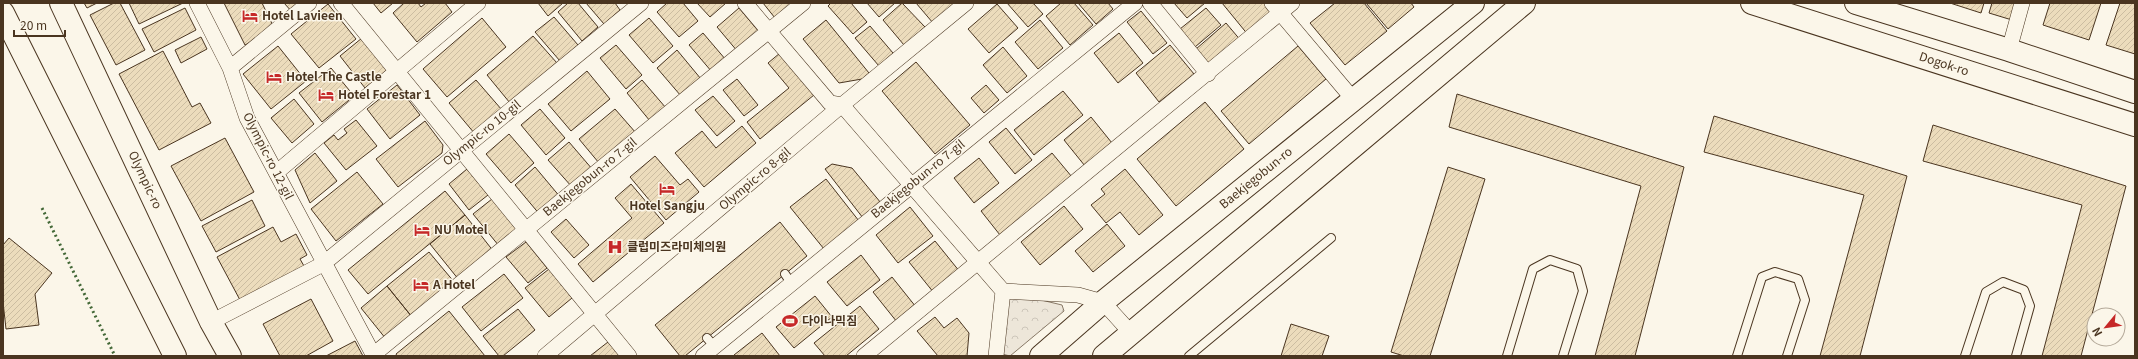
<svg xmlns="http://www.w3.org/2000/svg" width="2138" height="359" font-family="Georgia,'Noto Sans KR',serif">
	<defs>
		<pattern id="forest-crowns" width="20" height="18" patternUnits="userSpaceOnUse"><rect width="20" height="18" fill="#ede6d9"/><path d="M2 6a3 3 0 1 1 6 0M12 15a3 3 0 1 1 6 0" fill="none" stroke="#cdc6ba"/></pattern>
		<pattern id="building-hatch" width="6" height="6" patternUnits="userSpaceOnUse"><rect width="6" height="6" fill="#ecdcbc"/><path d="M-1 1l2-2M0 6l6-6M5 7l2-2" fill="none" stroke="#ccbda1"/></pattern>
	</defs>
	<rect width="100%" height="100%" fill="#fbf6e9"/>
	<path fill="url(#forest-crowns)" stroke="#887966" d="M1012 293 1062 305 1064 311 1010 356 1002 354 1006 298Z"/>
	<path fill="url(#building-hatch)" stroke="#4a3520" d="M84 3H97L87 8Z
		M114 3H120L145 50 116 65 90 15Z
		M129 3H183L139 24Z
		M224 3H262L275 30 245 45Z
		M284 3H305L293 13Z
		M373 3H393L381 13Z
		M404 3H418L421 7 426 3H445L452 12 417 42 393 13Z
		M538 3H563L548 16Z
		M568 3H578L598 27 582 41 558 12Z
		M586 3H615L620 10 604 24Z
		M667 3H683L698 21 679 37 657 12Z
		M697 3H726L710 17Z
		M763 3H793L775 18Z
		M831 3H851L867 22 853 34 828 6Z
		M867 3H895L879 17Z
		M902 3 925 27 904 45 883 20Z
		M916 3H956L933 23Z
		M1007 3H1033L1043 14 1028 27Z
		M1061 3H1074L1093 25 1070 45 1046 16Z
		M1078 3H1108L1113 9 1096 24Z
		M1174 3H1205L1187 18Z
		M1222 3H1266L1276 14 1249 36Z
		M1335 3H1364L1387 31 1345 65 1310 23Z
		M1366 3H1411L1414 7 1388 29Z
		M1950 3H1984L1981 13Z
		M1992 3H2017L2012 20 1989 13Z
		M2050 3H2101L2089 40 2043 25Z
		M2120 3H2135V54L2106 45Z
		M328 4 356 39 319 68 291 34Z
		M997 4 1018 28 989 53 968 29Z
		M185 8 196 30 154 52 142 29Z
		M739 8 760 33 738 52 717 27Z
		M1206 8 1221 25 1195 47 1180 29Z
		M1141 11 1167 43 1153 54 1127 22Z
		M554 17 578 45 560 61 535 32Z
		M482 18 506 47 447 97 423 69Z
		M649 18 673 46 653 63 629 35Z
		M826 20 869 73 862 79 839 83 803 39Z
		M1040 20 1063 48 1038 69 1015 42Z
		M1226 23 1242 42 1213 68 1196 49Z
		M870 26 893 53 879 66 855 38Z
		M703 33 726 60 712 72 689 45Z
		M1119 33 1143 63 1118 83 1094 53Z
		M533 36 557 63 510 103 487 75Z
		M201 37 207 49 181 63 175 50Z
		M362 38 387 70 365 88 340 56Z
		M616 45 642 75 626 89 600 58Z
		M1170 45 1194 74 1159 102 1136 73Z
		M278 46 306 81 271 109 243 74Z
		M1298 46 1326 79 1249 144 1221 111Z
		M1003 47 1027 76 1007 93 983 65Z
		M677 50 701 79 681 96 657 68Z
		M163 51 192 107 200 103 211 123 159 150 119 74Z
		M780 53 814 95 760 139 747 122 789 88 768 63Z
		M916 62 970 125 935 154 882 91Z
		M331 68 354 96 322 122 299 93Z
		M587 71 610 99 571 131 548 104Z
		M737 79 758 105 744 116 723 90Z
		M476 80 502 110 475 134 449 103Z
		M642 80 666 108 650 121 627 93Z
		M397 85 420 115 390 139 367 109Z
		M986 85 999 100 984 113 971 98Z
		M1063 91 1083 115 1034 155 1014 130Z
		M1457 94 1684 167 1635 356H1595L1641 186 1449 127Z
		M713 96 735 121 717 136 695 110Z
		M294 99 314 124 292 143 271 118Z
		M1205 102 1244 149 1176 206 1137 159Z
		M540 109 565 138 546 155 521 125Z
		M615 109 636 133 599 163 579 139Z
		M1714 116 1907 176 1860 356H1820L1864 195 1704 152Z
		M1091 117 1112 143 1085 166 1064 140Z
		M356 120 377 146 346 170 324 143 334 135 338 140 347 133 344 129Z
		M425 121 443 145 442 153 398 187 376 159Z
		M1933 125 2126 186 2081 356H2042L2082 205 1923 161Z
		M742 126 756 143 704 187 675 153 702 131 716 148Z
		M1006 128 1032 160 1015 174 989 142Z
		M509 134 534 163 511 183 486 154Z
		M225 138 254 192 201 221 171 166Z
		M569 142 593 170 572 187 548 160Z
		M315 153 337 181 310 203 295 170Z
		M1052 153 1072 177 1000 235 981 211Z
		M655 156 680 185 688 179 699 192 666 220 630 177Z
		M979 158 999 183 974 203 954 178Z
		M832 164 852 168 881 203 863 218 825 169Z
		M535 167 561 198 541 216 515 185Z
		M1448 167 1485 179 1430 356H1404L1391 352Z
		M467 169 488 195 469 210 449 184Z
		M1125 169 1163 215 1139 235 1120 212 1106 223 1091 205 1105 194 1101 189Z
		M357 172 383 204 336 241 311 209Z
		M826 179 859 221 824 249 790 207Z
		M631 184 664 223 593 282 578 264 632 218 615 198Z
		M445 191 465 215 368 294 348 270Z
		M492 199 518 231 499 246 473 214Z
		M252 200 265 226 216 252 202 226Z
		M1064 206 1083 229 1040 265 1021 242Z
		M910 207 933 236 898 263 876 235Z
		M465 215 494 252 459 280 430 244Z
		M566 219 589 245 574 258 551 232Z
		M780 222 807 256 685 356H680L655 325Z
		M1107 224 1125 246 1093 272 1075 251Z
		M273 227 281 242 296 234 307 255 300 259 304 266 240 300 217 257Z
		M9 238 52 273 35 294 39 325 6 329 3 302V245Z
		M935 241 960 272 934 293 909 262Z
		M526 242 547 268 528 283 506 257Z
		M429 252 455 283 412 317 387 286Z
		M861 255 880 280 847 306 827 282Z
		M549 269 572 298 549 317 525 288Z
		M504 274 523 298 481 331 462 307Z
		M892 277 916 307 897 322 873 292Z
		M387 286 412 317 386 339 361 308Z
		M815 296 832 317 794 348 776 327Z
		M311 299 333 341 306 356H280L263 324Z
		M860 306 879 329 846 356H825L814 343Z
		M518 309 535 330 503 356H499L483 336Z
		M449 311 485 356H397L396 354Z
		M935 317 944 328 957 318 969 333 967 356H938L917 331Z
		M1291 324 1329 336 1322 356H1281Z
		M762 333 780 356H735L734 355Z
		M355 341 363 356H326Z
		M608 342 620 356H590Z"/>
	<g fill="none" stroke-linecap="round" stroke-linejoin="round">
		<defs>
			<path id="lane" d="M785 274 791 283
				M707 338 714 346
				M1189 356 1331 238
				M1507 356 1533 269 1550 260 1577 269 1583 291 1563 356
				M1737 356 1762 277 1775 272 1798 279 1805 300 1787 356
				M1965 356 1986 292 2003 282 2024 290 2030 306 2016 356"/>
			<path id="street" d="M197 3 230 68 247 118 374 356
				M341 3 629 356
				M745 3 830 103 842 105 1003 291 1078 295 1103 302 1131 333
				M1150 3 1208 74
				M1272 3 1353 99
				M2009 50 2022 3
				M230 68 309 3
				M277 172 478 3
				M211 322 323 264 641 3
				M373 355 803 3
				M545 356 842 105 966 3
				M703 356 1135 3
				M864 356 1292 3
				M996 356 1003 291"/>
			<path id="secondary" d="M1752 3 2135 125
				M1856 3 2009 50 2135 92
				M1041 356 1103 302 1473 3
				M1104 356 1524 3"/>
			<path id="primary" d="M61 3 211 322 230 356
				M3 13 175 356"/>
		</defs>
		<use href="#lane" stroke="#4a3520" stroke-width="10"/>
		<use href="#street" stroke="#4a3520" stroke-width="16"/>
		<use href="#secondary" stroke="#4a3520" stroke-width="24"/>
		<use href="#primary" stroke="#4a3520" stroke-width="24"/>
		<use href="#lane" stroke="#fbf6e9" stroke-width="8"/>
		<use href="#street" stroke="#fbf6e9" stroke-width="15"/>
		<use href="#secondary" stroke="#fbf6e9" stroke-width="22"/>
		<use href="#primary" stroke="#fbf6e9" stroke-width="22"/>
		<path stroke="#436837" stroke-width="3" stroke-dasharray="2 3" stroke-linecap="butt" d="M42 208 115 356"/>
	</g>
	<defs>
		<symbol id="hotel-bare" viewBox="-9 -9 18 18"><path d="M-6-4.5h1.5V1H6V5H4.5V3h-9V5H-6ZM-4 0a1.8 1.8 0 1 1 3.6 0ZM.5 0V-2.5h3Q6-2.5 6 0Z" fill="#c62828" stroke="#fbf6e9" stroke-width="2.5" paint-order="stroke"/></symbol>
		<symbol id="hospital-bare" viewBox="-9 -9 18 18"><path d="M-5-5h3v3.5h4V-5h3V5h-3V1.5h-4V5h-3Z" fill="#c62828" stroke="#fbf6e9" stroke-width="2.5" paint-order="stroke"/></symbol>
		<symbol id="stadium-bare" viewBox="-9 -9 18 18"><path d="M0-5a6.5 5 0 1 0 0 10a6.5 5 0 1 0 0-10ZM-3.5-1.8h7v3.6h-7Z" fill="#c62828" stroke="#fbf6e9" stroke-width="2.5" paint-order="stroke"/></symbol>
	</defs>
	<g fill-rule="evenodd">
		<use href="#hotel-bare" x="239" y="5" width="22" height="22"/>
		<use href="#hotel-bare" x="263" y="66" width="22" height="22"/>
		<use href="#hotel-bare" x="315" y="84" width="22" height="22"/>
		<use href="#hotel-bare" x="656" y="178" width="22" height="22"/>
		<use href="#hotel-bare" x="411" y="219" width="22" height="22"/>
		<use href="#hospital-bare" x="604" y="236" width="22" height="22"/>
		<use href="#hotel-bare" x="410" y="274" width="22" height="22"/>
		<use href="#stadium-bare" x="779" y="310" width="22" height="22"/>
	</g>
	<g text-anchor="middle" stroke-width="3" stroke-linejoin="round" paint-order="stroke">
		<g font-size="12" font-weight="bold" fill="#4a3520" stroke="#fbf6e9" text-anchor="start">
			<text x="262" y="20">Hotel Lavieen</text>
			<text x="286" y="81">Hotel The Castle</text>
			<text x="338" y="99">Hotel Forestar 1</text>
			<text x="667" y="210" text-anchor="middle">Hotel Sangju</text>
			<text x="434" y="234">NU Motel</text>
			<text x="627" y="251">클럽미즈라미체의원</text>
			<text x="433" y="289">A Hotel</text>
			<text x="802" y="325">다이나믹짐</text>
		</g>
		<g font-size="12" fill="#4a3520" stroke="#fbf6e9">
			<text transform="translate(1944 64) rotate(18)" y="4">Dogok-ro</text>
			<text transform="translate(482 133) rotate(-39)" y="4">Olympic-ro 10-gil</text>
			<text transform="translate(268 156) rotate(63)" y="4">Olympic-ro 12-gil</text>
			<text transform="translate(590 177) rotate(-39)" y="4">Baekjegobun-ro 7-gil</text>
			<text transform="translate(1256 178) rotate(-39)" y="4">Baekjegobun-ro</text>
			<text transform="translate(755 179) rotate(-40)" y="4">Olympic-ro 8-gil</text>
			<text transform="translate(918 179) rotate(-39)" y="4">Baekjegobun-ro 7-gil</text>
			<text transform="translate(145 180) rotate(65)" y="4">Olympic-ro</text>
		</g>
	</g>
	<rect width="2138" height="359" fill="none" stroke="#4a3520" stroke-width="8"/>
	<g transform="translate(2106 327) rotate(241)"><circle r="19" fill="#fbf6e9" stroke="#b4a999"/>
	<path d="M0-3L7 15L0 10L-7 15Z" fill="#c62828"/>
	<text y="-6" font-size="11" font-weight="bold" text-anchor="middle" fill="#4a3520">N</text>
	</g>
	<path d="M14 30v6h51v-6" fill="none" stroke="#4a3520" stroke-width="2"/>
	<text x="20" y="30" font-size="12" fill="#4a3520" stroke="#fbf6e9" stroke-width="3" paint-order="stroke">20 m</text>
</svg>
